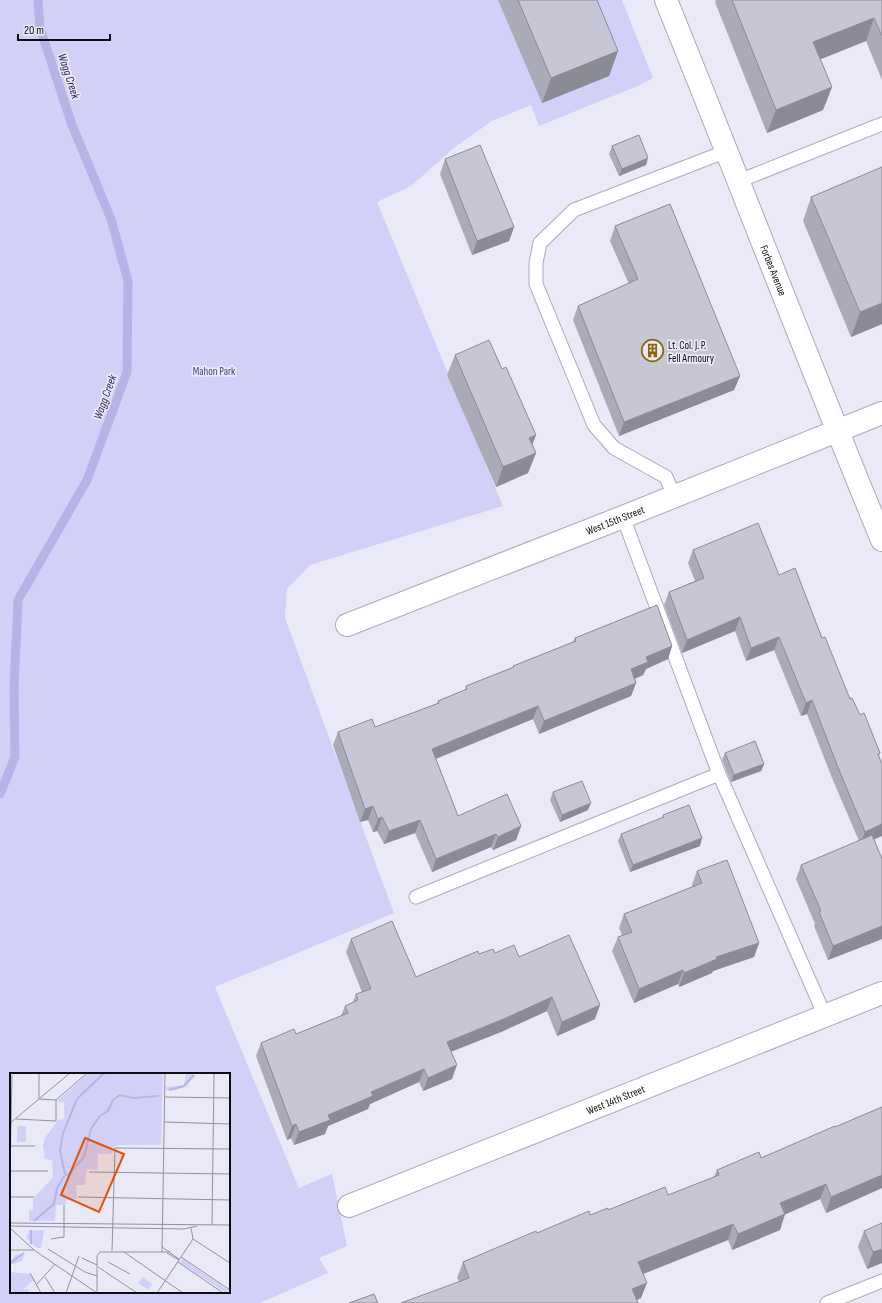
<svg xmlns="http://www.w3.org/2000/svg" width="882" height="1303" font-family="'Sofia Sans Condensed',sans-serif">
	<rect width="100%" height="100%" fill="#eae9f8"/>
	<path fill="#d3d0f8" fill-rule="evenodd" d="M0 0H622L653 78 640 85 539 126 531 105 492 121 455 147 411 186 377 202 503 506 310 565 287 589 285 618 394 913 215 987 299 1188 332 1174 347 1246 319 1258 328 1273 260 1303H0ZM11 1074H229V1292H11Z"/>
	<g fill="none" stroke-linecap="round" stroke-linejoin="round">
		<path stroke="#b7b3e7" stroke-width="9" d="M0 794 15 757 14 688 18 600 87 480 127 372 128 281 111 219 72 125 40 28 38 0"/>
		<defs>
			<path id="service" d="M739 181 882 124
				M674 496 666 477 614 448 594 425 536 284V263L540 243 574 210 727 151
				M623 517 719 774 825 1016
				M416 897 719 774
				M827 1303 882 1281"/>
			<g id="minor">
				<path id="s1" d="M666 0C739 180 808 361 882 540"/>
				<path id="s2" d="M347 625 623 517 882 413"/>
				<path id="s3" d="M349 1206 882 993"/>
			</g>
		</defs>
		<use href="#service" stroke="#abaab8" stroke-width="15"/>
		<use href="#minor" stroke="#abaab8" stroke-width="24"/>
		<use href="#service" stroke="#fff" stroke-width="13"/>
		<use href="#minor" stroke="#fff" stroke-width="22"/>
	</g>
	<path fill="#abaab7" d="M498 0H597L618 51 609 76 542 103Z
		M716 0H882V80L866 41 820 59 832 87 823 110 767 133 715 2Z
		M612 146 646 165 619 176 609 154Z
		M445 159 514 227 509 241 472 255 440 174Z
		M882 168V324L851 337 803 221 811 197Z
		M615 226 740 376 734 390 619 436 573 320 578 306 629 284 610 241Z
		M455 355 502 369 536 435 532 445 536 453 528 473 496 487 447 375Z
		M693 550 779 575 822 638 850 699 880 753 879 756 882 764V836L874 839 882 859V939L828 960 814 926 815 924 796 879 801 865 859 841 832 778 807 714 801 716 774 650 746 661 735 631 682 653 664 605 669 592 695 581 688 563Z
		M575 638 672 646 668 659 646 669 643 675 635 679 636 683 631 696 539 734 533 719 436 759 458 816 521 826 516 840 493 850 491 847 432 872 415 833 384 844 377 831 373 832 368 820 360 822 333 745 338 732 375 727 437 704 438 701 465 690 466 686 513 667V666L573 642Z
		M725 753 764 764 761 771 731 782 722 760Z
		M553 792 588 810 560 822 550 800Z
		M663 815 700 846 630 872 618 841 621 834 662 818Z
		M697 871 759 943 754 957 713 971 712 973 679 987 678 984 634 1003 612 951 618 937 622 935 619 928 624 914 692 887V885Z
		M351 939 416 977 479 954 495 953 519 957 595 1019 557 1036 547 1011 501 1032 451 1052 452 1079 423 1091 419 1082 370 1104 368 1109 328 1126 325 1134 294 1145 291 1138 287 1140 256 1056 261 1043 296 1034 341 1016 345 1006 353 1002 356 994 362 992 346 952Z
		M882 1107V1188L826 1213 820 1199 785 1214 780 1230 732 1250 728 1240 643 1274 641 1298 637 1300 459 1281 457 1278 463 1262 537 1233 590 1215 608 1210 668 1195 714 1177 717 1170 761 1158 835 1127Z
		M864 1231 882 1263 867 1269 858 1247Z"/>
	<path fill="#8b8b95" d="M874 18 866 41 804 66 813 42Z
		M618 51 609 76 542 103 551 78Z
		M832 87 823 110 767 133 776 110Z
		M648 158 646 165 619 176 622 169Z
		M514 227 509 241 472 255 477 241Z
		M882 303V324L851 337 860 312Z
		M740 376 734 390 619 436 624 422Z
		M536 435 528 455 529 438Z
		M536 453 528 473 496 487 503 467Z
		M740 617 735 631 682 653 687 640Z
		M779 637 774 650 746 661 751 648Z
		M672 646 668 659 646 669 643 675 626 682 631 669 646 657Z
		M636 683 631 696 539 734 544 721Z
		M812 700 807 714 801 716 806 703Z
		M538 706 533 719 427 762 432 749Z
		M764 764 761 771 731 782 734 775Z
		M591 803 588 810 560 822 562 815Z
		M373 806 368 820 360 822 365 809Z
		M382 817 377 831 373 832 378 819Z
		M420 820 415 833 384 844 389 831Z
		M882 824V836L860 845 865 832Z
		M521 826 516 840 493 850 498 837Z
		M496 834 491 847 432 872 436 859Z
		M702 838 700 846 630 872 633 865Z
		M882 926V939L828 960 833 946Z
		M759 943 754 957 713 971 712 973 679 987 684 973 716 957Z
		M683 970 678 984 634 1003 639 989Z
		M552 997 547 1011 501 1032 442 1055 447 1042Z
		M600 1005 595 1019 557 1036 562 1022Z
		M457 1065 452 1079 423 1091 428 1078Z
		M424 1069 419 1082 370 1104 368 1109 328 1126 325 1134 294 1145 299 1132 328 1115 371 1092Z
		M296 1124 291 1138 287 1140 292 1126Z
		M882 1175V1188L826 1213 831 1197Z
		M826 1184 820 1199 775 1219 780 1203Z
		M785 1214 780 1230 732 1250 738 1234Z
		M733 1224 728 1240 633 1278 638 1262Z
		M882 1249V1263L867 1269 873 1252Z
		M647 1283 641 1298 630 1303 632 1289Z"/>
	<path fill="#c7c6d5" stroke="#8b8b95" d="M518 0H597L618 51 551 78Z
		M732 0H882V36L874 18 813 42 832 87 776 110Z
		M639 135 648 158 622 169 612 146Z
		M480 145 514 227 477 241 445 159Z
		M882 167V303L860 312 811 197Z
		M670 204 740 376 624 422 578 306 638 279 615 226Z
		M489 340 502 369 506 367 536 435 529 438 536 453 503 467 455 355Z
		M758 523 779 575 795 568 822 638 825 637 850 699 852 698 860 715 864 713 880 753 878 754 882 764V824L865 832 837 765 812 700 806 703 779 637 751 648 740 617 687 640 669 592 704 578 693 550Z
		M657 605 672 646 646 657 648 662 631 669 636 683 544 721 538 706 432 749 458 816 507 794 521 826 498 837 496 834 436 859 420 820 389 831 382 817 378 819 373 806 365 809 338 732 372 719 375 727 439 703 438 701 467 689 466 686 514 667 513 666 576 641 575 638Z
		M755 741 764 764 734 775 725 753Z
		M582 781 591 803 562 815 553 792Z
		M689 805 702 838 633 865 621 834 664 817 663 815Z
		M872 835 882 859V926L833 946 819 912 821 911 801 865Z
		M727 860 759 943 716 957 717 959 684 973 683 970 639 989 618 937 632 932 624 914 702 883 697 871Z
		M392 921 416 977 478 951 479 954 493 949 495 953 514 945 519 957 569 935 600 1005 562 1022 552 997 506 1018 447 1042 457 1065 428 1078 424 1069 371 1092 373 1096 328 1115 330 1120 299 1132 296 1124 292 1126 261 1043 294 1029 296 1034 348 1013 345 1006 358 1000 356 994 371 989 351 939Z
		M882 1107V1175L831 1197 826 1184 780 1203 785 1214 738 1234 733 1224 638 1262 647 1283 632 1289 638 1303H401L469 1278 463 1262 536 1231 537 1233 589 1211 590 1215 608 1208V1210L665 1187 668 1195 719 1175 717 1170 759 1152 761 1158 835 1126V1127Z
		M882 1223V1249L873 1252 864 1231Z
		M374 1294 378 1303H349Z"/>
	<defs>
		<symbol id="building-ring" viewBox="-11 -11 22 22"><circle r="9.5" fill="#eae9f8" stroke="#8c6709" stroke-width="1.5"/><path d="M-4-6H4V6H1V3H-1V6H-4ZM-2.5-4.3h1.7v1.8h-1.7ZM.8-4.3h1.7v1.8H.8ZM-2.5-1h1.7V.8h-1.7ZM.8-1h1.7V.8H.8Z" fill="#8c6709"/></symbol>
	</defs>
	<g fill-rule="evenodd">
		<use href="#building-ring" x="640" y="338" width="25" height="25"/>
	</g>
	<g text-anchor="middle" stroke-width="3.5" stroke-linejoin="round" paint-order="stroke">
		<g font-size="11" fill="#0d0c11" stroke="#eae9f8">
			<text dy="4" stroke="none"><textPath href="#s1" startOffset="291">Forbes Avenue</textPath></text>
			<text dy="4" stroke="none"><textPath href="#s2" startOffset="288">West 15th Street</textPath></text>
			<text dy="4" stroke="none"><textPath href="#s3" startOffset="287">West 14th Street</textPath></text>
		</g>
		<g font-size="11" fill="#0d0c11" stroke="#eae9f8" text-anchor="start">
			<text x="668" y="349">Lt. Col. J. P.<tspan x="668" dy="13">Fell Armoury</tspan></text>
		</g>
		<g font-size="11" fill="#4f4585" stroke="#eae9f8">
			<text x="214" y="375">Mahon Park</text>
		</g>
		<g font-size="12" font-style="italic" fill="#322663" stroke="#eae9f8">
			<text transform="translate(69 76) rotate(72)" y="4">Wagg Creek</text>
			<text transform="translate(105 397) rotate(-70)" y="4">Wagg Creek</text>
		</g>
	</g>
	<g transform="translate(10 1073)">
		<rect width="220" height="220" fill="#eae9f8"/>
		<path d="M78 0H153L151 72H108L103 75 102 81H88V97L77 96 75 112H66L67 126 56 127V132H46L45 148H19V138L23 137V126L43 104 42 87 35 86 33 72 35 65 48 47 54 46V29H48V27ZM176 1 185 2 177 12 167 17H156V14L174 12ZM7 53H16V69H7ZM34 157 31 175H27L16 165 19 158ZM11 181 14 182 12 188 0 192 5 182ZM173 186 218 217 216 220 170 190ZM0 199 20 201 24 207 12 217 18 216 19 220H4L0 216ZM133 204 142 211 138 217 128 210Z" fill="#d3d0f8"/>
		<path fill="none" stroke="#b7b3e7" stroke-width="2" d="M159 17 174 13 184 2M55 101 50 78 53 60 67 26 94 0M56 102 59 101 74 84 81 56 90 43 98 38 103 27 110 22 123 25 149 23M24 148 44 131 47 115 55 102M21 171V157M0 190 14 180"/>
		<path fill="none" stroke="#92919c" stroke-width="1" d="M155 24 220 25M30 25 60 0M29 26 46 27M6 46 46 48V27L77 0M154 49 220 51M0 50 29 26V0M1 73H25M0 98H38M79 99 220 101M0 101 2 2M0 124H24M68 124 220 127M0 150 220 152M202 152 204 0M0 153 174 156 187 153M0 155 24 177 87 220M41 166 54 164V132M183 166 220 190M152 174 169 186M38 176 75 199 87 203M0 177H24M102 178 105 75 220 76M114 179 173 220M152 179 155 0M157 180 169 187M171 184 220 217M72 185 87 192M98 189 120 201M168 189 213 220M88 194 127 220M20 200 31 220M35 204 45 220M27 211 45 191M56 220 69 183M87 220V183L90 179H160M147 220 183 166 181 155"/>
		<path fill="#dd550c" fill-opacity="0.15" stroke="#dd550c" stroke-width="2" d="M75 65 114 81 89 139 51 122Z"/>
		<rect width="220" height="220" fill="none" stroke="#0d0c11" stroke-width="2"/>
	</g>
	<path d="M18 34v6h92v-6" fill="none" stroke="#0d0c11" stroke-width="2"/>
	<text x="24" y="34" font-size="12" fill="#0d0c11" stroke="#eae9f8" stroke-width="3" paint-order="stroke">20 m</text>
</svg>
